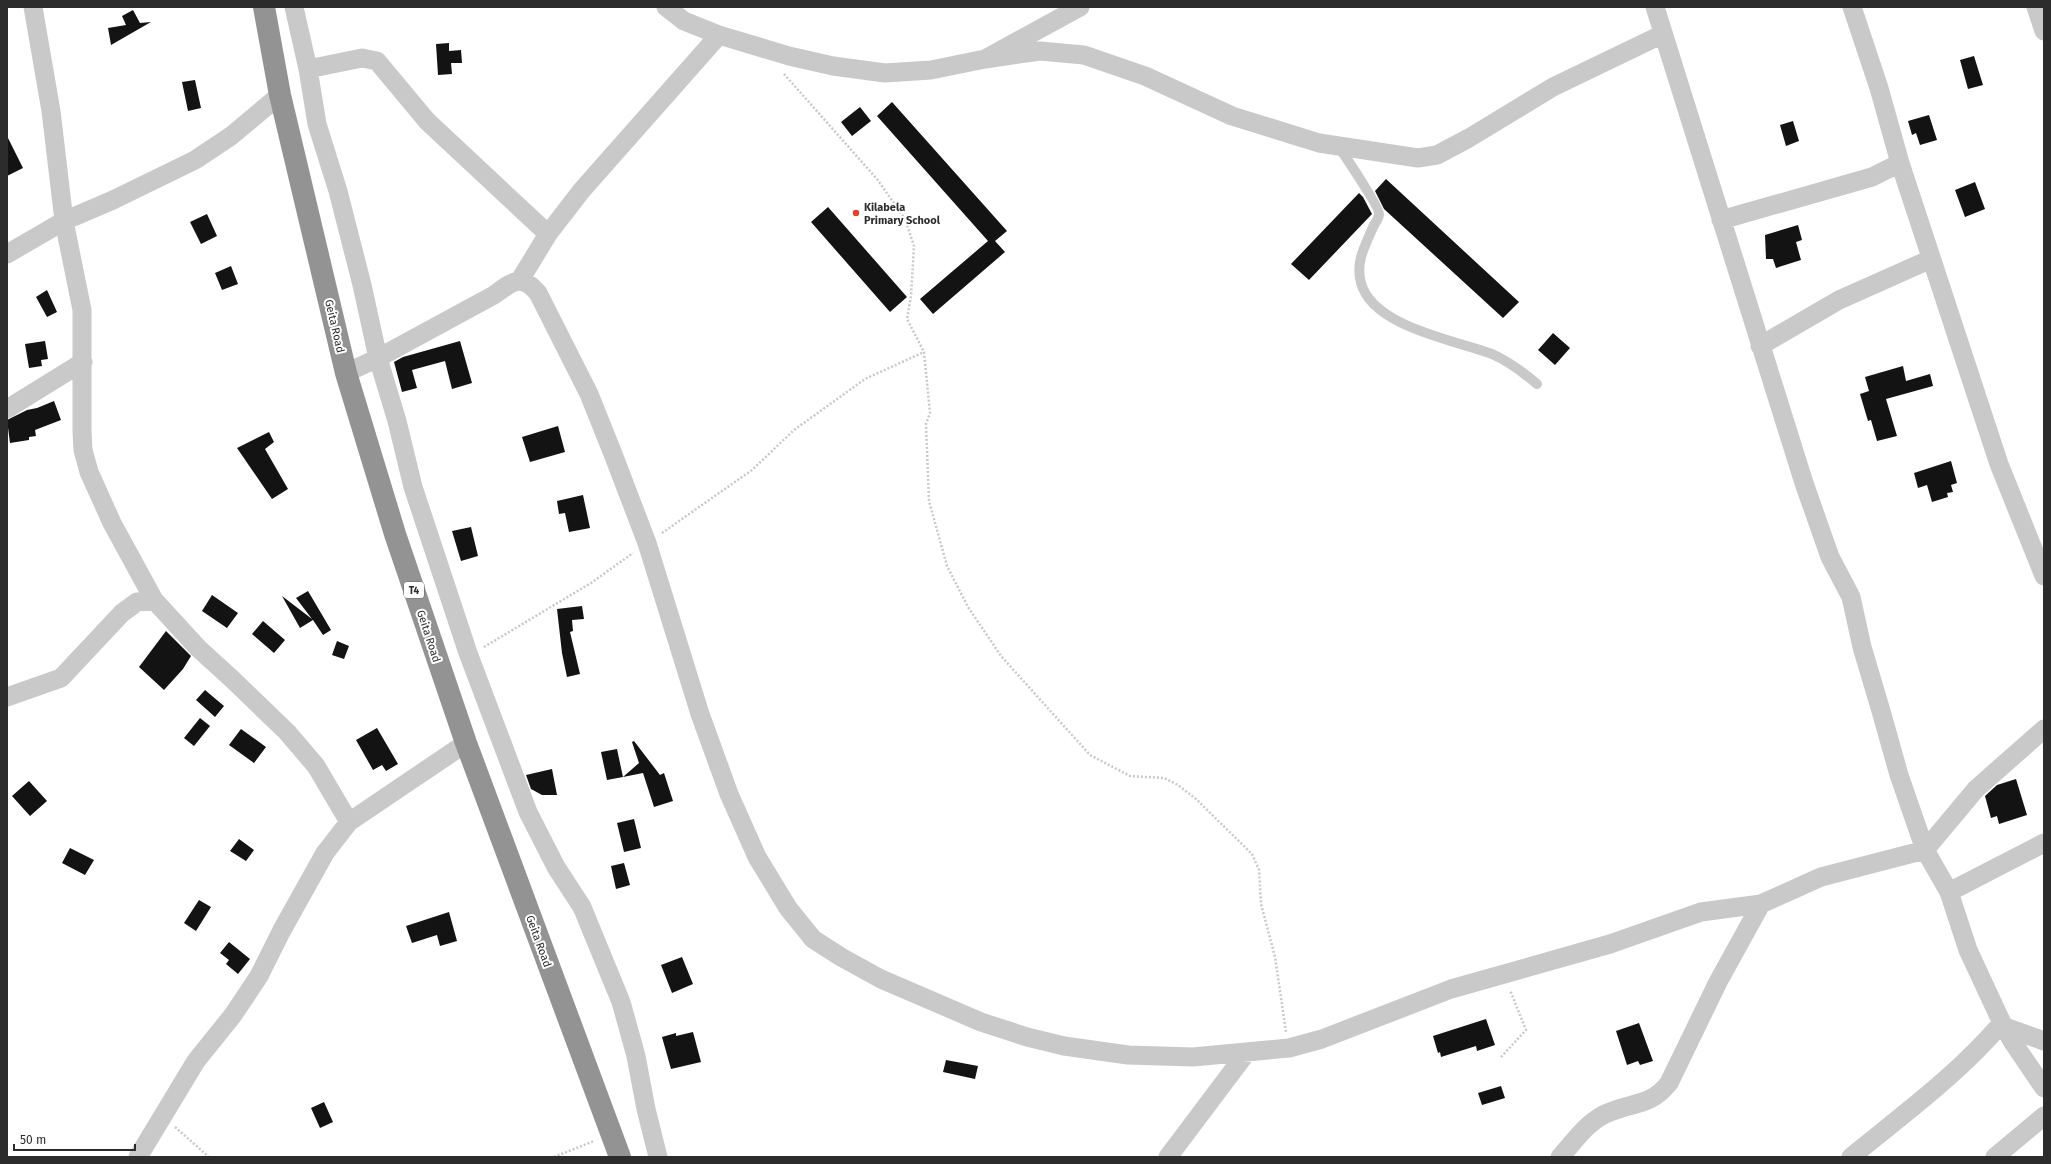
<svg xmlns="http://www.w3.org/2000/svg" width="2051" height="1164" font-family="'Fira Sans',sans-serif">
	<rect width="100%" height="100%" fill="#fff"/>
	<path fill="#131313" d="M133 10 140 23 151 22 111 45 108 28 126 25 122 16Z
		M449 43V51L461 50 462 63H451L452 74 438 75 436 44Z
		M1974 56 1983 85 1968 89 1960 60Z
		M195 80 201 108 188 111 182 82Z
		M892 102 1007 231 995 241 1005 252 933 314 920 299 988 241 877 116Z
		M860 107 871 121 852 136 841 122Z
		M1929 115 1937 140 1920 145 1916 133 1912 135 1908 121Z
		M1793 121 1799 141 1786 146 1780 125Z
		M7 136 23 168 7 176Z
		M1386 179 1519 302 1503 318 1384 209 1375 191Z
		M1975 182 1985 209 1965 217 1955 190Z
		M1359 193 1363 197 1372 214 1309 280 1291 264Z
		M828 207 907 297 890 312 811 222Z
		M207 214 217 236 201 244 190 222Z
		M1798 225 1802 240 1796 242 1801 260 1776 268 1773 259H1766L1765 235Z
		M231 266 238 284 222 290 215 273Z
		M47 290 57 312 47 317 36 297Z
		M1553 333 1570 348 1555 365 1538 350Z
		M45 341 48 359 41 360 42 366 29 368 25 344Z
		M460 341 472 383 452 389 445 361 412 370 417 388 402 392 394 362 403 357Z
		M1903 366 1906 381 1930 374 1933 386 1886 399 1897 436 1877 441 1871 420 1868 421 1860 394 1869 391 1865 377Z
		M54 401 61 420 35 430 36 436 29 437V440L10 443 7 420 27 410 37 408Z
		M558 426 565 452 530 462 522 437Z
		M269 432 274 442 265 449 288 489 272 499 237 448Z
		M1951 461 1957 483 1951 485 1953 492 1947 493 1948 497 1932 502 1927 485 1918 488 1914 473Z
		M583 495 590 528 569 532 565 513 559 514 557 501Z
		M471 527 478 556 461 561 452 531Z
		M308 591 331 630 323 635 313 620 300 628 282 596 312 619 296 598Z
		M212 595 238 613 227 628 202 611Z
		M582 606 584 619 572 620 573 631 570 632 580 674 567 677 562 653 557 609Z
		M263 621 285 640 274 653 252 634Z
		M166 631 191 656 183 669 164 690 139 667Z
		M337 641 349 646 344 659 332 655Z
		M205 690 224 706 215 717 196 700Z
		M200 718 210 726 194 746 184 738Z
		M377 728 398 764 386 771 382 765 373 770 356 740Z
		M241 729 266 747 254 763 229 745Z
		M634 741 660 775 664 773 673 801 654 807 643 773 623 777 639 763 632 742Z
		M617 749 623 777 607 780 601 752Z
		M552 769 557 795H542L531 789 526 775Z
		M2016 779 2027 815 1999 824 1997 816 1991 818 1985 796 1997 785Z
		M29 781 47 801 30 816 12 796Z
		M634 819 641 848 624 852 617 823Z
		M239 839 254 850 246 861 230 851Z
		M70 848 94 860 85 875 62 863Z
		M624 863 630 885 616 889 611 866Z
		M199 900 211 907 196 931 184 923Z
		M449 912 457 941 440 946 437 935 412 943 406 926Z
		M229 942 250 959 238 974 226 964 229 960 220 953Z
		M682 957 693 984 672 993 661 965Z
		M1486 1019 1495 1045 1477 1051 1476 1046 1441 1057 1440 1052 1438 1053 1433 1036Z
		M1639 1023 1653 1061 1640 1065 1638 1061 1627 1065 1616 1031Z
		M693 1032 701 1062 671 1069 662 1037 676 1033V1036Z
		M946 1060 978 1066 975 1079 943 1072Z
		M1501 1086 1505 1098 1482 1105 1478 1093Z
		M324 1102 333 1122 320 1128 311 1108Z"/>
	<g fill="none" stroke-linecap="round" stroke-linejoin="round">
		<path stroke="#c9c9c9" stroke-width="2.5" stroke-dasharray="2 2" stroke-linecap="butt" d="M784 74 877 179 905 219 914 246 911 296 907 319 924 352 930 413 926 424 929 501 947 566 968 607 1001 656 1090 755 1130 776 1164 778 1178 785 1196 799 1252 854 1259 870 1261 904 1275 957 1286 1032
			M662 533 752 470 794 430 865 379 924 352
			M484 647 591 583 633 553
			M1501 1057 1526 1030 1510 990
			M175 1127 209 1157
			M554 1157 594 1141"/>
		<path stroke="#c9c9c9" stroke-width="10" d="M1339 147C1345 156 1380 208 1379 214 1379 218 1376 222 1374 225 1366 244 1355 261 1361 283 1373 327 1455 340 1492 354 1508 361 1524 373 1537 384"/>
		<path stroke="#c9c9c9" stroke-width="19" d="M33 7 51 111 64 221 82 310V431L83 450 89 472 112 523 154 600 198 648 232 679 287 732 316 766 349 822
			M294 7 308 69 317 124 338 191 362 285 378 358 397 421 413 487 468 653 528 812 556 867 582 907 621 1002 636 1056 646 1109 658 1157
			M666 7 684 21 719 35 789 56 833 66 885 73 931 70 985 59 1080 7
			M1655 7 1804 483 1830 557 1851 597 1862 647 1881 711 1899 775 1925 850 1949 892 1968 950 2002 1023 2012 1041 2044 1088
			M1852 7 1879 88 1900 163 1999 464 2044 576
			M2036 7 2044 31
			M985 59 1040 51 1084 55 1145 76 1232 116 1319 143 1418 158 1437 155 1469 138 1553 87 1663 34
			M308 69 362 58 377 61 427 121 548 234
			M1721 220 1872 177 1900 163
			M7 254 64 221 113 200 195 160 231 136 280 95
			M520 280 548 234 582 190 719 35
			M1760 346 1839 300 1931 259
			M346 373 378 358 494 295C512 282 521 273 538 293L589 394 613 454 647 543 700 714 729 794 757 857 788 908 813 939 841 957 881 979 981 1022 1027 1037 1064 1046 1128 1055 1193 1057 1289 1048 1322 1039 1451 989 1610 944 1701 912 1761 904 1821 877 1925 850 1976 789 2044 729
			M7 409 83 362
			M7 697 61 678 122 613 137 602 154 600
			M1949 892 2044 843
			M2005 1027 2044 1041
			M138 1157 196 1061 233 1015 259 976 282 930 325 853 349 822 466 743
			M1168 1157 1247 1052
			M1560 1157C1575 1141 1588 1120 1610 1112 1634 1102 1651 1106 1669 1083L1718 982 1761 904
			M1851 1157C1905 1113 1956 1076 2002 1023
			M1995 1157 2044 1116"/>
		<path stroke="#939393" stroke-width="22" d="M264 7 280 95 346 373 395 534 466 743 620 1157"/>
	</g>
	<circle fill="#e14231" stroke="#fff" stroke-width="1.5" cx="856" cy="213" r="4"/>
	<g text-anchor="middle" stroke-width="4" stroke-linejoin="round" paint-order="stroke">
		<rect fill="#fff" stroke="#6b6b6b" stroke-width="1" x="404" y="582" width="20" height="16" rx="3"/>
		<g font-size="10" font-weight="bold" fill="#2c2c2c">
			<text x="414" y="594">T4</text>
		</g>
		<g font-size="11" font-weight="bold" fill="#2c2c2c" stroke="#fff" text-anchor="start">
			<text x="864" y="211">Kilabela<tspan x="864" dy="13">Primary School</tspan></text>
		</g>
		<g font-size="11" fill="#2c2c2c" stroke="#fff">
			<text transform="translate(335 326) rotate(77)" y="4">Geita Road</text>
			<text transform="translate(429 636) rotate(72)" y="4">Geita Road</text>
			<text transform="translate(539 941) rotate(70)" y="4">Geita Road</text>
		</g>
	</g>
	<rect width="2051" height="1164" fill="none" stroke="#2c2c2c" stroke-width="16"/>
	<path d="M14 1144v6h121v-6" fill="none" stroke="#2c2c2c" stroke-width="2"/>
	<text x="20" y="1144" font-size="12" fill="#2c2c2c" stroke="#ffffff" stroke-width="3" paint-order="stroke">50 m</text>
</svg>
